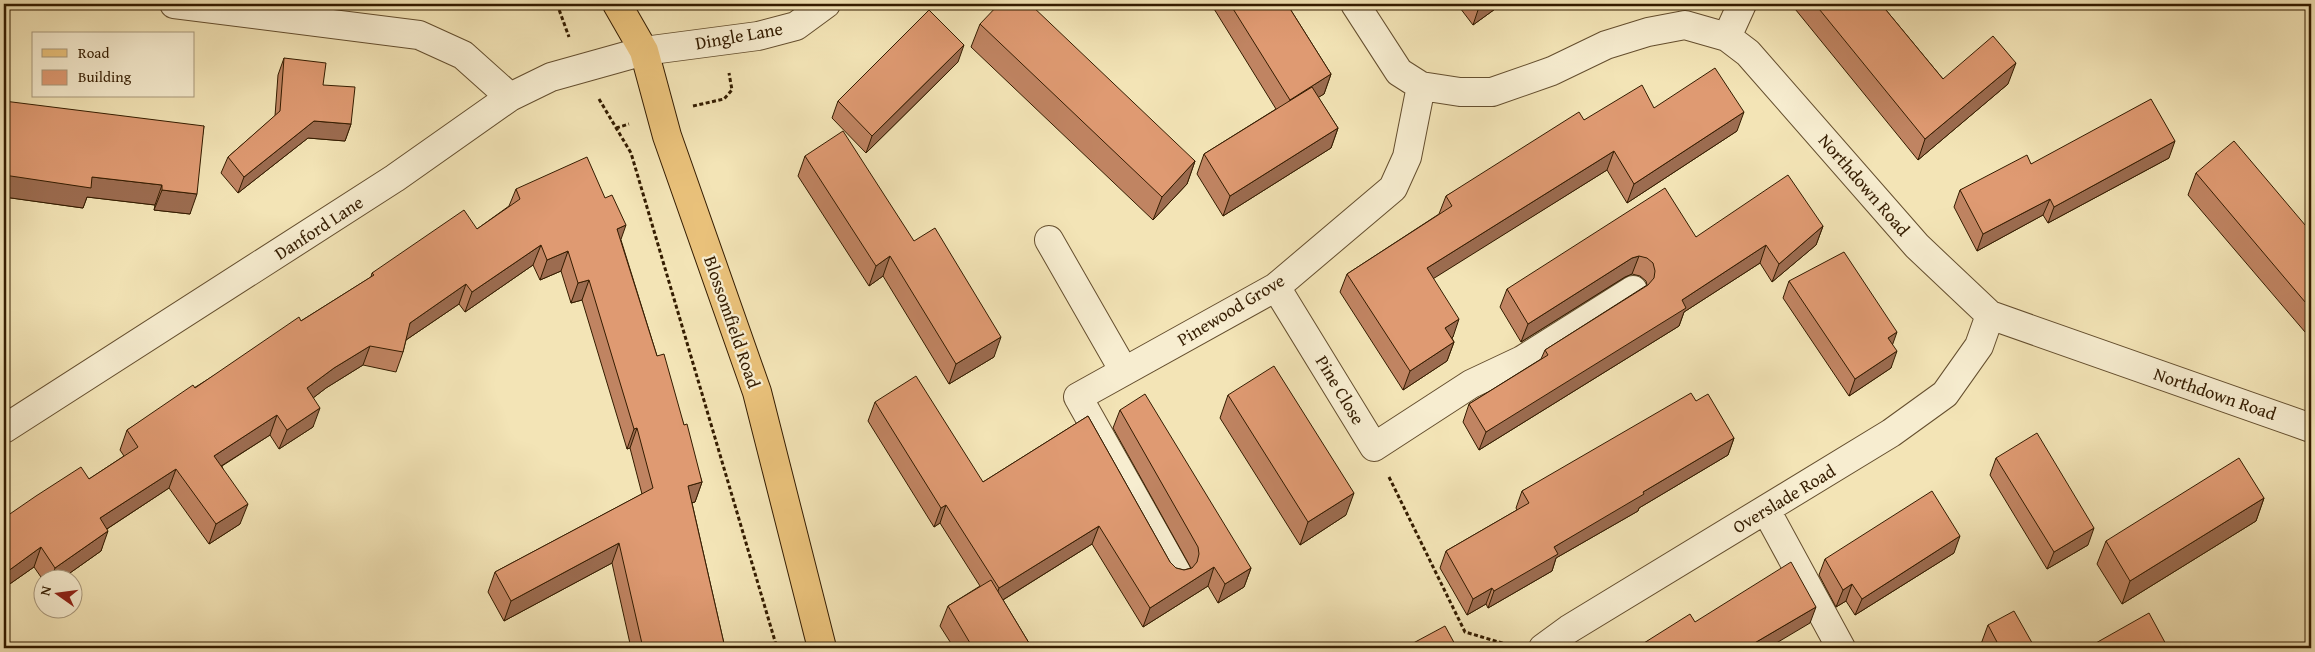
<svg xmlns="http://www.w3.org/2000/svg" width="2315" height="652" font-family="'Gentium Book Plus',serif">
	<rect width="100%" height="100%" fill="#f3e4b6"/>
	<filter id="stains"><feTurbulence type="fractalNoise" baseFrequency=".004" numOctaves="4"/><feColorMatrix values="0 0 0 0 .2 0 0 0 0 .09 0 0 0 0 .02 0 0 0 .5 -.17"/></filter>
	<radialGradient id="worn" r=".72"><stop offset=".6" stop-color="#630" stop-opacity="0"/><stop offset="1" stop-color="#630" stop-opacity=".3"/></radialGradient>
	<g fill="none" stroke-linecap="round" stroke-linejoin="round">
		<defs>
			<path id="minor" d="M174 4 419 35 463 55 510 97
				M1355 4 1399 72 1421 86 1460 92H1492L1552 71 1606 45 1648 32 1685 25 1727 37 1748 53 1917 246 1990 315 2311 428
				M1727 37 1742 4
				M1049 240 1124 371
				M1276 287 1374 447 1471 384 1522 360 1633 290
				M4 429 395 178 510 97 551 77 644 51 758 36 796 26 826 4
				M1766 510 1841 648
				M1177 573 1078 397 1276 287 1393 188 1407 157 1421 86
				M1543 648 1569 629 1891 433 1945 394 1979 346 1990 315"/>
			<path id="major" d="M617 4 644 51 667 136 757 392 822 648"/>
		</defs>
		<use href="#minor" stroke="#644e2e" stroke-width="30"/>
		<use href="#major" stroke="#341c00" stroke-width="30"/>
		<path stroke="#341c00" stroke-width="3" stroke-dasharray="4 2.5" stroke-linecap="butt" d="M557 4 569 37
			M599 99 631 153 777 648
			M693 106 724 99 732 90 729 73
			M616 128 629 124
			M1389 477 1465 632 1509 645"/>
		<use href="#minor" stroke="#f7edd0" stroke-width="28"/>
		<use href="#major" stroke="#eac27b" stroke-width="28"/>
	</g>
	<path fill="#c08462" stroke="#341c00" d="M1211 4H1287L1331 74 1324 94 1318 97 1338 128 1331 148 1223 216 1197 174 1204 154 1276 109Z
		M1457 4H1502L1473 25Z
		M1791 4H1881L1943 79 2008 84 1918 160Z
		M980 24 1195 161 1187 184 1153 220 971 47Z
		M284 58 323 85 351 124 345 141 308 138 238 193 221 173 228 157 275 116 278 75Z
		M958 62 866 153 832 118 838 101Z
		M1654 108 1737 131 1627 203 1607 170 1433 278 1453 337 1452 338 1454 342 1447 361 1403 390 1340 292 1347 274 1439 214 1446 196 1584 120Z
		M204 126 190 214 154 210 155 205 87 197 83 208 4 197Z
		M805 156 914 241 994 357 949 384 883 276 869 286 798 176Z
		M2169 158 2048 223 2043 215 1977 251 1954 207 1960 190 2031 164Z
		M2196 173 2311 232V339L2188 195Z
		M516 189 621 240 657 356 684 425 702 482 695 502 692 503 725 648H631L612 563 504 621 488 592 495 572 642 494 630 448 627 449 582 300 571 303 561 271 540 280 533 265 465 312 459 304 406 340 403 352 396 372 363 365 326 388 313 398V427L279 449 270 435 222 466 240 524 209 544 169 488 107 529 101 551 60 580H43L34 567 4 588 89 479 124 456 120 450 127 430 371 277 372 273 477 229 509 206Z
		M1823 226 1816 245 1772 282 1760 263 1684 312 1679 326 1479 450 1463 422 1469 404 1541 359 1545 350 1647 285 1646 281 1640 276 1632 274 1625 277 1521 342 1500 307 1507 289 1696 237Z
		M1789 281 1892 344 1891 368 1849 396 1783 298Z
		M1228 395 1346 515 1300 545 1220 418Z
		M1696 401 1734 438 1728 455 1639 508 1638 511 1556 558 1552 571 1488 608 1486 604 1467 615 1440 568 1446 551 1517 510 1516 508 1522 491Z
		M875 402 983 482 1088 416 1170 562 1176 568 1184 570 1191 568 1113 428 1120 410 1251 568 1244 587 1218 603 1208 586 1143 627 1092 544 1003 600 1032 648H954L940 626 948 606 980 586 940 523 934 527 868 421Z
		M1996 458 2088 545 2047 569 1990 475Z
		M2264 498 2256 521 2122 604 2097 564 2106 541Z
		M1954 553 1855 615 1846 601 1836 607 1819 575 1825 559Z
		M1988 625 2035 648H1983L1981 644Z"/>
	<path fill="#9c6c50" stroke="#341c00" d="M1480 4H1502L1473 25Z
		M964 45 958 62 866 153 872 136Z
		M2016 63 2008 84 1918 160 1925 139Z
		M1331 74 1324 94 1283 119 1290 100Z
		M1744 112 1737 131 1627 203 1634 184Z
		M314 121 351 124 345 141 308 138 238 193 244 177Z
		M1338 128 1331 148 1223 216 1230 196Z
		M2175 141 2169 158 2048 223 2054 207Z
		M1614 151 1607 170 1420 287 1427 268Z
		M1195 161 1187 184 1153 220 1162 197Z
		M4 175 92 177 162 185 155 205 87 197 83 208 4 197Z
		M162 190 197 194 190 214 154 210Z
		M2050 199 2043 215 1977 251 1983 234Z
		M626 225 619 245 617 229Z
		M1823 226 1816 245 1772 282 1779 264Z
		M541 245 533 265 465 312 472 292Z
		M1766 245 1760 263 1684 312 1679 326 1479 450 1486 432 1682 300Z
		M568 251 561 271 540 280 547 260Z
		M890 256 883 276 869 286 876 266Z
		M1639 256 1632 274 1625 277 1521 342 1528 324 1632 258Z
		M589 280 582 300 571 303 578 283Z
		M466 284 459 304 403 342 410 323Z
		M1459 319 1453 337 1438 347 1445 328Z
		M1897 332 1891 349 1888 338Z
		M1001 337 994 357 949 384 956 364Z
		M1454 342 1447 361 1403 390 1410 371Z
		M370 346 363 365 326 388 300 408 307 388 334 368Z
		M1897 351 1891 368 1849 396 1855 379Z
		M320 408 313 427 279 449 287 430Z
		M277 415 270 435 207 475 214 456Z
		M637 428 630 448 627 449 634 429Z
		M1734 438 1728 455 1639 508 1638 511 1556 558 1552 571 1488 608 1494 591 1554 547 1643 492Z
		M176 469 169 488 93 538 100 518Z
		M702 482 695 502 681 505 688 486Z
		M1354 493 1346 515 1300 545 1308 522Z
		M2264 498 2256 521 2122 604 2130 581Z
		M248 504 240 524 209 544 216 524Z
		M946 505 940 523 934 527 941 508Z
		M1099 526 1092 544 993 606 999 588Z
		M2094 528 2088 545 2047 569 2054 552Z
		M108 531 101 551 60 580H51L55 568Z
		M1960 536 1954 553 1855 615 1862 599Z
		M619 543 612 563 504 621 511 601Z
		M41 547 34 567 4 588V574Z
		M1214 567 1208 586 1143 627 1150 608Z
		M1251 568 1244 587 1218 603 1225 584Z
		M1852 584 1846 601 1836 607 1843 590Z
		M1492 588 1486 604 1467 615 1473 599Z
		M1816 607 1810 623 1768 648H1746Z"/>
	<path fill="#df9a72" stroke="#341c00" d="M999 4H1030L1195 161 1162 197 980 24Z
		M1230 4H1287L1331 74 1290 100Z
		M1815 4H1881L1943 79 1993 36 2016 63 1925 139Z
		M929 10 964 45 872 136 838 101Z
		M284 58 326 63 323 85 355 87 351 124 314 121 244 177 228 157 280 111Z
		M1715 68 1744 112 1634 184 1614 151 1427 268 1459 319 1445 328 1454 342 1410 371 1347 274 1452 206 1446 196 1579 112 1584 120 1642 85 1654 108Z
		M1312 87 1338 128 1230 196 1204 154Z
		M2151 99 2175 141 2054 207 2050 199 1983 234 1960 190 2027 155 2031 164Z
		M4 101 204 126 197 194 162 190V185L92 177 91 188 4 175Z
		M843 131 914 241 935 228 1001 337 956 364 890 256 876 266 805 156Z
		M2234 141 2311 232V309L2196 173Z
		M587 157 605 198 612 195 626 225 617 229 657 356 664 354 684 425 687 424 702 482 688 486 725 648H643L619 543 511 601 495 572 653 488 637 428 634 429 589 280 578 283 568 251 547 260 541 245 472 292 466 284 410 323 403 352 370 346 334 368 307 388 320 408 287 430 277 415 214 456 248 504 216 524 176 469 100 518 108 531 55 568 41 547 4 574V518L36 496 81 467 89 479 138 447 127 430 193 385 195 388 299 317 301 321 374 275 372 273 464 210 477 229 520 199 516 189Z
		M1788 175 1823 226 1779 264 1766 245 1682 300 1686 308 1486 432 1469 404 1548 355 1545 350 1648 285 1654 278 1655 271 1653 263 1647 258 1639 256 1632 258 1528 324 1507 289 1665 188 1696 237Z
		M1844 252 1897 332 1888 338 1897 351 1855 379 1789 281Z
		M1274 366 1354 493 1308 522 1228 395Z
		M916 376 983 482 1088 416 1170 562 1176 568 1184 570 1192 568 1197 562 1199 554 1198 547 1120 410 1145 394 1251 568 1225 584 1214 567 1150 608 1099 526 999 588 946 505 941 508 875 402Z
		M1691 393 1696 401 1708 394 1734 438 1643 492 1644 494 1554 547 1558 554 1494 591 1492 588 1473 599 1446 551 1529 503 1522 491Z
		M2037 433 2094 528 2054 552 1996 458Z
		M2239 458 2264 498 2130 581 2106 541Z
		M1932 491 1960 536 1862 599 1852 584 1843 590 1825 559Z
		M1791 562 1816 607 1746 648H1636L1690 614 1695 622Z
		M991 580 1032 648H973L948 606Z
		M2014 611 2035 648H1986L1997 642 1988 625Z
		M2149 613 2168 648H2087Z
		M1445 626 1457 648H1404Z"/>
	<g text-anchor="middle" stroke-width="4.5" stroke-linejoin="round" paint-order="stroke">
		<g font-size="18" fill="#341c00" stroke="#f7edd0">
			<text transform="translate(739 36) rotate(-10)" y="6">Dingle Lane</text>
			<text transform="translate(1864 185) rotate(49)" y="6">Northdown Road</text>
			<text transform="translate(319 228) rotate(-33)" y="6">Danford Lane</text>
			<text transform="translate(1231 310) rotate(-31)" y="6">Pinewood Grove</text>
			<text transform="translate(732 322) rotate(71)" y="6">Blossomfield Road</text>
			<text transform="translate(1340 390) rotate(59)" y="6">Pine Close</text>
			<text transform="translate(2215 394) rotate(19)" y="6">Northdown Road</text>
			<text transform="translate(1784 499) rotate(-31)" y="6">Overslade Road</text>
		</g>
	</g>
	<rect width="2315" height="652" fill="none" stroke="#f3e4b6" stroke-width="20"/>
	<rect x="5" y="5" width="2305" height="642" fill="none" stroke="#341c00" stroke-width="2.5"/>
	<rect x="10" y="10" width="2295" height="632" fill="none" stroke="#341c00"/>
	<rect x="32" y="32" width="162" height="65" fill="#f7edd0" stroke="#a9997d"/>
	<rect x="42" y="49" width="25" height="8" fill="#eac27b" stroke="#a9997d"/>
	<text x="78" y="58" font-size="15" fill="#341c00">Road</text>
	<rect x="42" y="70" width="25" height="15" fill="#df9a72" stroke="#a9997d"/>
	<text x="78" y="82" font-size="15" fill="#341c00">Building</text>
	<g transform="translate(58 594) rotate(284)"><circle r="24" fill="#f7edd0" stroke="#a9997d"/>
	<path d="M0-4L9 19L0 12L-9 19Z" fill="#8f2418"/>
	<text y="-8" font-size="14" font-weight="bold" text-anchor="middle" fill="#341c00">N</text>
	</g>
	<rect width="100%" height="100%" filter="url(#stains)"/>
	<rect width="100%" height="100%" fill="url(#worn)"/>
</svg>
